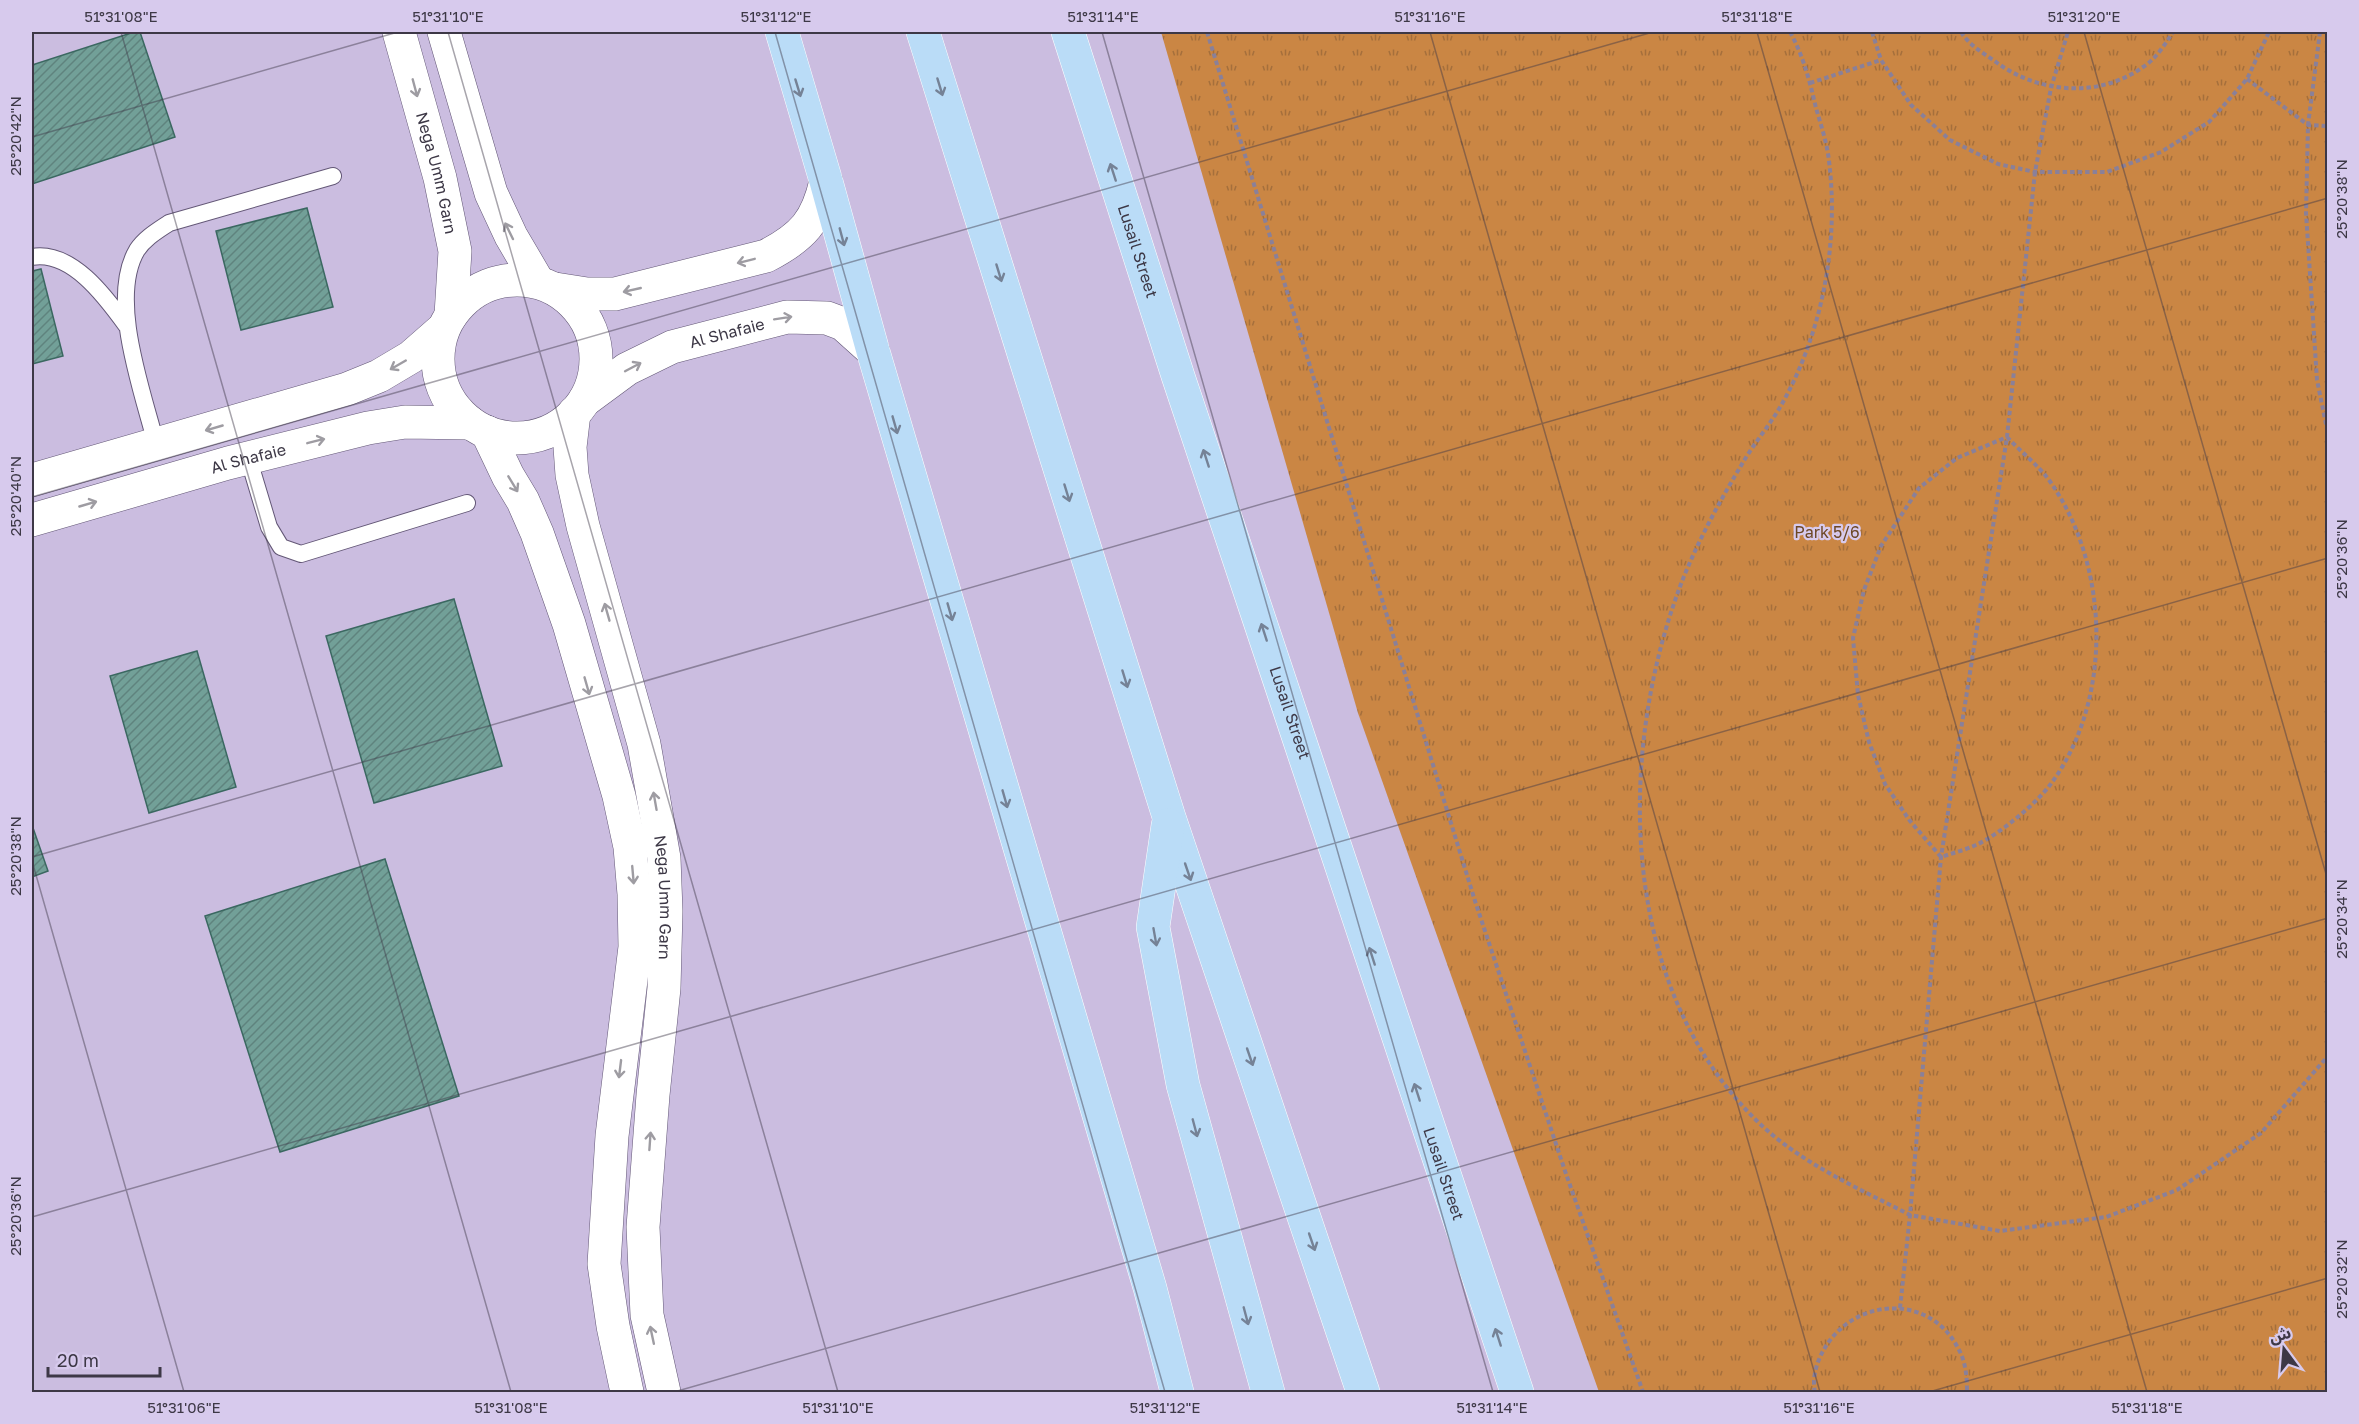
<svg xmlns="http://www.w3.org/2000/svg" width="2359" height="1424" font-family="'Golos Text','Noto Sans Arabic',sans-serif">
	<defs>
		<pattern id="park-tufts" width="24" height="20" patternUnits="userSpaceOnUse" patternTransform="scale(1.5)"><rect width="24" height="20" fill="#ca8644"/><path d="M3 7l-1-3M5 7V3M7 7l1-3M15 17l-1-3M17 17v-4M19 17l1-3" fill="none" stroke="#a56f3b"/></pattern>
		<pattern id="building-hatch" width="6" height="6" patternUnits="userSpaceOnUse" patternTransform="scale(1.5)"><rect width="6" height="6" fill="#72a098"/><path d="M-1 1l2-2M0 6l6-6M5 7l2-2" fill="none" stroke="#5f837e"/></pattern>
	</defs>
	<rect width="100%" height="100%" fill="#cbbde0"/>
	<path fill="url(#park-tufts)" d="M1161 32H2327V1392H1599L1358 713Z"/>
	<path fill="url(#building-hatch)" stroke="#3b6861" stroke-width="1.5" d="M134 32H140L175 137 32 184V65Z
		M307 208 333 307 241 330 216 231Z
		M41 269 63 356 32 364V271Z
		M454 599 502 766 374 803 326 636Z
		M197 651 236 787 149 813 110 676Z
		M32 825 48 871 32 877Z
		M385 859 459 1096 280 1152 205 916Z"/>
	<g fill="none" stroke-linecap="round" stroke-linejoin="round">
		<defs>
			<path id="lane" d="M32 257C71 250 105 296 126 325
				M156 444C143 392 108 299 137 250 145 238 157 231 169 223L333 176
				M248 457 269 527 281 547 301 554 467 503"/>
			<g id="street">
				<path id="s1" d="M399 32 440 178 455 251 451 315"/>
				<path d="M444 32 491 193 511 236 538 282"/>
				<circle cx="517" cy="359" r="79"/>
				<path d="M555 289 587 294H615L766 256C803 237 817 221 826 181"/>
				<path id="s2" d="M585 400 627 369 672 347 787 317 827 318 843 324 873 351"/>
				<path id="s3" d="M574 413 570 447 572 475 583 526 644 744 664 858 666 911 664 988 653 1095 643 1227 647 1315 664 1392"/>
				<path d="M487 432 508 476 523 501 537 533 569 624 619 796 630 847 634 894 635 947 612 1136 604 1264 613 1326 627 1392"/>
				<path d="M32 480 347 389 379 376 411 357 443 329"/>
				<path id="s4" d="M32 520 228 463 368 428 405 422 470 423"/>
			</g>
			<g id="highway">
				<path d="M782 32 826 181 873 351 1150 1288 1177 1392"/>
				<path d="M923 32 1169 817 1363 1392"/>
				<path id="s5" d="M1068 32 1178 376 1517 1392"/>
				<path d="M1168 825 1153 927 1183 1085 1268 1392"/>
			</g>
		</defs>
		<use href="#lane" stroke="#635776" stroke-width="18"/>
		<use href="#street" stroke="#635776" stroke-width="34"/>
		<use href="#highway" stroke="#fff" stroke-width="34"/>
		<path stroke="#8a8099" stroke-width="4" stroke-dasharray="4.5 3" stroke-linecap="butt" d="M1207 32 1475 901 1565 1171 1643 1392
			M1790 32C1803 55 1810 82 1816 108 1821 125 1827 143 1829 161 1839 242 1823 330 1783 402 1771 424 1754 443 1742 464 1718 504 1694 548 1678 592 1617 760 1620 985 1755 1119 1798 1162 1856 1187 1910 1215L1941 857 2007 437 2035 172 2051 88 2068 32
			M1872 32 1881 60 1911 105 1950 140 1998 164 2035 172H2107L2161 152 2209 122 2247 79 2269 32
			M1961 32C1969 45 1983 53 1996 62 2038 93 2098 99 2143 67 2156 59 2165 44 2173 32
			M2320 32 2308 125 2306 213 2317 380 2328 434
			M2247 79 2308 125 2328 126
			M1810 83 1881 60
			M2007 437C2020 451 2037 464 2049 480 2110 565 2114 700 2050 785 2035 805 1998 835 1976 845 1965 850 1953 853 1941 857L1910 821 1885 784 1869 742 1858 695 1853 638 1864 590 1881 546 1919 488 1957 458Z
			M1900 1308 1910 1215 2000 1231 2106 1217 2177 1190 2261 1133 2328 1056
			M1815 1392C1812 1380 1816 1364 1822 1353 1850 1298 1928 1291 1958 1348 1966 1362 1967 1377 1967 1392"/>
		<use href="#lane" stroke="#fff" stroke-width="16"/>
		<use href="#street" stroke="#fff" stroke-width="33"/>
		<use href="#highway" stroke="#badcf7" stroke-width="33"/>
	</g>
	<defs><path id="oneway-shaft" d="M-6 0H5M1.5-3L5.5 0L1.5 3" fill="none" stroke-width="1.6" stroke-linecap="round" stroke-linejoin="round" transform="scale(1.5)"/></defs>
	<g stroke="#758296">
		<use href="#oneway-shaft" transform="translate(940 87) rotate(73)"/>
		<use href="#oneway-shaft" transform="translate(798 88) rotate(73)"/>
		<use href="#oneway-shaft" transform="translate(1113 172) rotate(-108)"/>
		<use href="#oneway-shaft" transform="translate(842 237) rotate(75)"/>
		<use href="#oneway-shaft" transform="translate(999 273) rotate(73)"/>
		<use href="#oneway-shaft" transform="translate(895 425) rotate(74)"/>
		<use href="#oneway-shaft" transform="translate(1206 458) rotate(-108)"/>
		<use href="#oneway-shaft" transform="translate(1067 493) rotate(73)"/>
		<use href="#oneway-shaft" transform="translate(950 612) rotate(74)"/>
		<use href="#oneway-shaft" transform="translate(1264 632) rotate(-108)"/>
		<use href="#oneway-shaft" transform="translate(1125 679) rotate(73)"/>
		<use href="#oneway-shaft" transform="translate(1005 799) rotate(74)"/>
		<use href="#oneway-shaft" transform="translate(1188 872) rotate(71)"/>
		<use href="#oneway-shaft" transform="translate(1155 937) rotate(80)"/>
		<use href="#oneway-shaft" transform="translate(1372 956) rotate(-108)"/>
		<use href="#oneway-shaft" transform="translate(1250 1057) rotate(71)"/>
		<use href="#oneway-shaft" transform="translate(1417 1092) rotate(-108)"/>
		<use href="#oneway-shaft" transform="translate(1195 1128) rotate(75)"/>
		<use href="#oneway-shaft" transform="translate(1312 1242) rotate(71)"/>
		<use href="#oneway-shaft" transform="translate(1246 1316) rotate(75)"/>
		<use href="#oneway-shaft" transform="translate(1498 1337) rotate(-108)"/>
	</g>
	<g stroke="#9e9ca2">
		<use href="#oneway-shaft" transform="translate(415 88) rotate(75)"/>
		<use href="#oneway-shaft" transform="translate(509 231) rotate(-116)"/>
		<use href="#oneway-shaft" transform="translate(746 261) rotate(166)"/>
		<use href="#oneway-shaft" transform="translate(632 290) rotate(167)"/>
		<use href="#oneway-shaft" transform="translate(783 318) rotate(-9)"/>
		<use href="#oneway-shaft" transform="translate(398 365) rotate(150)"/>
		<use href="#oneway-shaft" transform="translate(633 367) rotate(-28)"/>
		<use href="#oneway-shaft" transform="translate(214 428) rotate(164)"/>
		<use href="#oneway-shaft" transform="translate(316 441) rotate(-14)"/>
		<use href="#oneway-shaft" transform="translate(513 484) rotate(59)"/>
		<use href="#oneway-shaft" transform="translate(88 504) rotate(-16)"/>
		<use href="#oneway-shaft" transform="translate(607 612) rotate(-106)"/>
		<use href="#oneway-shaft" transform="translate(587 686) rotate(74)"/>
		<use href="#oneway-shaft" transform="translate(655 801) rotate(-100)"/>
		<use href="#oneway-shaft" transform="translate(633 875) rotate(85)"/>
		<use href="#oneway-shaft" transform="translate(620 1069) rotate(97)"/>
		<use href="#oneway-shaft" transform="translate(650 1141) rotate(-86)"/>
		<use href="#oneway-shaft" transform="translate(652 1335) rotate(-102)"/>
	</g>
	<path fill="none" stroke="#3d3846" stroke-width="1.5" stroke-opacity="0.45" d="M121 32 511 1392M448 32 838 1392M775 32 1165 1392M1102 32 1493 1392M1430 32 1820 1392M1757 32 2147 1392M2084 32 2328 881M32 137 398 32M32 497 1653 32M32 857 2328 198M32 861 184 1392M32 1217 2328 558M674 1392 2328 918M1929 1392 2328 1278"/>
	<g text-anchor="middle" stroke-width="4.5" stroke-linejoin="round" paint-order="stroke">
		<g font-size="16" fill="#3d3846" stroke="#d7caed">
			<text dy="6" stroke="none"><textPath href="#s1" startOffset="146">Nega Umm Garn</textPath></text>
			<text dy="6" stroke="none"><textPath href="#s5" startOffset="230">Lusail Street</textPath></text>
			<text dy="6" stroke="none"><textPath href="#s2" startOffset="159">Al Shafaie</textPath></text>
			<text dy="6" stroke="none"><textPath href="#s4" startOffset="225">Al Shafaie</textPath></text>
			<text dy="6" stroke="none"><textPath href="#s5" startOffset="716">Lusail Street</textPath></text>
			<text dy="6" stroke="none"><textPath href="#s3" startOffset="496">Nega Umm Garn</textPath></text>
			<text dy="6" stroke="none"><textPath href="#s5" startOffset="1202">Lusail Street</textPath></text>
		</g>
		<g font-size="16" fill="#6c4724" stroke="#d7caed">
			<text x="1827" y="538">Park 5/6</text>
		</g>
	</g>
	<rect width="2359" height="1424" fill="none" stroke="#d7caed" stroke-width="66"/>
	<g transform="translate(2284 1349) rotate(344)" stroke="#d7caed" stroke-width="4.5" paint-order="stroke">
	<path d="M0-4.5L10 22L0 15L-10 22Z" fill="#3d3846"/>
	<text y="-9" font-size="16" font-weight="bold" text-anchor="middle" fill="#3d3846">ش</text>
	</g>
	<path d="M48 1367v9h112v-9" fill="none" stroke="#3d3846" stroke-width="3"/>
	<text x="57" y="1367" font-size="18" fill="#3d3846" stroke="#d7caed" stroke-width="4.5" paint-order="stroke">20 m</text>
	<rect x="33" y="33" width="2293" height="1358" fill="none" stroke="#3d3846" stroke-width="2"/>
	<g font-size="15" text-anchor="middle" fill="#3d3846">
		<text x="121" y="22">51°31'08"E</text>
		<text x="448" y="22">51°31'10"E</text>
		<text x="776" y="22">51°31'12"E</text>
		<text x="1103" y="22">51°31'14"E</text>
		<text x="1430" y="22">51°31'16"E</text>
		<text x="1757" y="22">51°31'18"E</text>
		<text x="2084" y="22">51°31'20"E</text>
		<text transform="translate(16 136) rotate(-90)" y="5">25°20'42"N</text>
		<text transform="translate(2342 199) rotate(-90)" y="5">25°20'38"N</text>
		<text transform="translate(16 496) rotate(-90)" y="5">25°20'40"N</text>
		<text transform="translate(2342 559) rotate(-90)" y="5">25°20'36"N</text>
		<text transform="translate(16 856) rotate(-90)" y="5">25°20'38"N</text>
		<text transform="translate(2342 919) rotate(-90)" y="5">25°20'34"N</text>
		<text transform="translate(16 1216) rotate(-90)" y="5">25°20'36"N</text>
		<text transform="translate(2342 1279) rotate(-90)" y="5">25°20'32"N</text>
		<text x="184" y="1413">51°31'06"E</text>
		<text x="511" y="1413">51°31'08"E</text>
		<text x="838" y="1413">51°31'10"E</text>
		<text x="1165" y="1413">51°31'12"E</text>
		<text x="1492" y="1413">51°31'14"E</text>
		<text x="1819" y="1413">51°31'16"E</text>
		<text x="2147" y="1413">51°31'18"E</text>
	</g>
</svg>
